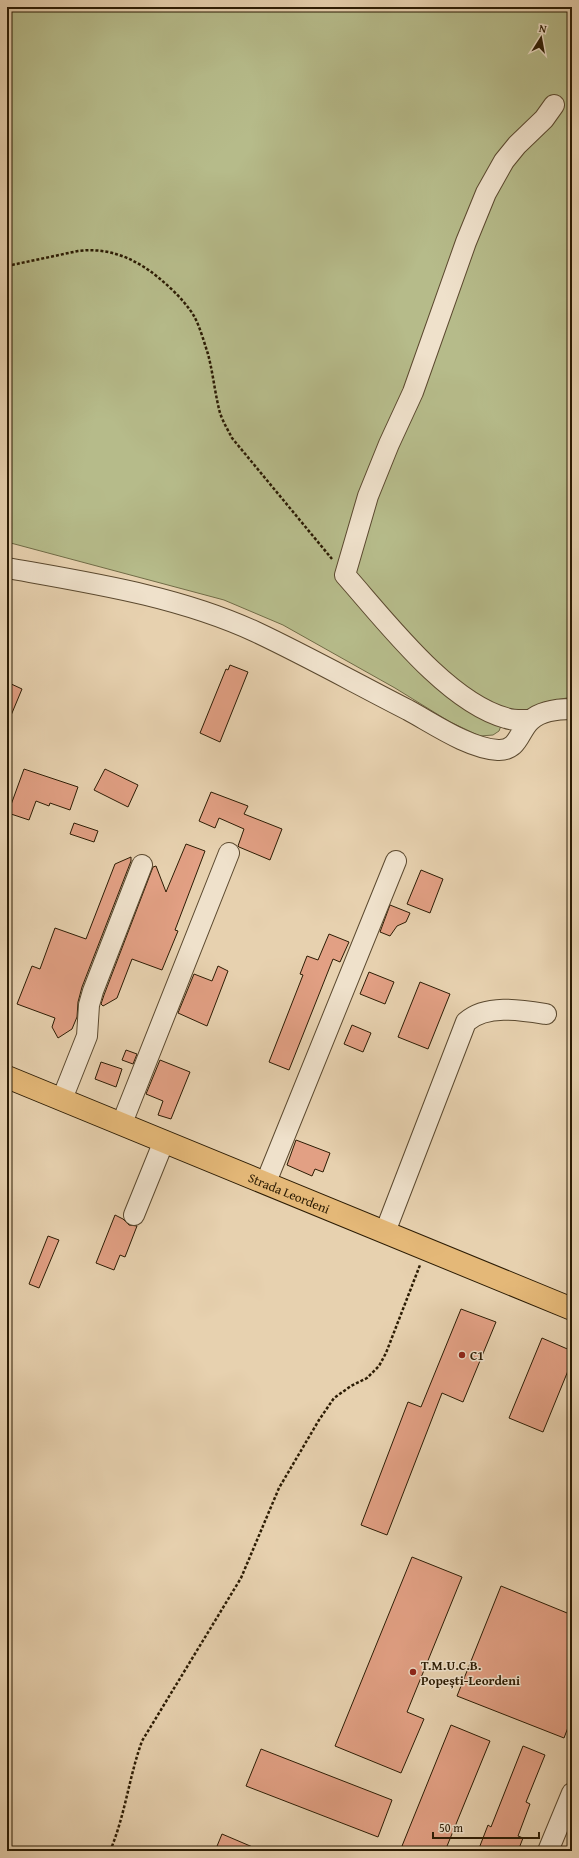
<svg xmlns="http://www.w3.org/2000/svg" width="579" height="1858" font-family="'Gentium Book Plus',serif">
	<rect width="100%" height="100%" fill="#e7d1af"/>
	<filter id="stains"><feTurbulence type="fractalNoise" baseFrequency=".005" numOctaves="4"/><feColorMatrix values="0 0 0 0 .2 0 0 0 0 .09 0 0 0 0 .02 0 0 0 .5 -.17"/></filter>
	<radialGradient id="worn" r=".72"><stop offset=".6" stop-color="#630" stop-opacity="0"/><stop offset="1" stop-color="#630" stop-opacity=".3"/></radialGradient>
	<path fill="#b6bb8a" stroke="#716c47" d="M7 7H572V697L545 702 502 723 499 731 493 735 480 736 450 722 395 688 283 625 224 600 7 542Z"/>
	<path fill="#e2a084" stroke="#2c1c04" d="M230 665 248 672 220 742 200 733 226 669 228 670Z
		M7 682 22 689 7 725Z
		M24 769 78 787 70 810 50 803 49 806 36 801 29 820 8 813Z
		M105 769 138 785 128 807 94 790Z
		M211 792 248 806 244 814 282 829 270 860 239 847 238 846 244 829 219 818 215 828 199 821Z
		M74 823 98 831 94 842 70 834Z
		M186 844 205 851 175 930 178 931 162 970 132 959 117 998 103 1006 101 1004 104 995 153 867 156 866 166 892Z
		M131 857V861L82 987 78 1002 77 1017 72 1029 58 1038 52 1027 55 1018 17 1004 32 966 40 969 55 928 86 939 115 864Z
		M421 870 443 879 430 913 407 904Z
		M390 905 410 913 406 922 397 926 390 936 380 932Z
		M329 934 349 942 340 962 333 959 289 1070 269 1062 303 975 300 974 307 956 318 960Z
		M218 966 228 971 207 1026 178 1013 194 974 212 981Z
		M369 972 394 982 385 1004 360 994Z
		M420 982 450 994 428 1049 398 1037Z
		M352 1025 371 1033 363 1052 344 1044Z
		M126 1050 137 1054 133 1064 122 1060Z
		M160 1060 190 1072 171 1119 158 1115 163 1101 146 1094Z
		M101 1062 122 1069 116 1087 95 1079Z
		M296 1140 330 1153 323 1172 315 1169 312 1176 287 1165Z
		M115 1215 123 1219 129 1225 137 1226 125 1257 120 1255 114 1270 96 1263Z
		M48 1236 59 1240 39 1288 29 1284Z
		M461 1309 496 1322 463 1402 442 1393 387 1535 361 1525 408 1402 421 1407Z
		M542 1338 572 1351V1361L543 1432 509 1418Z
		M412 1557 462 1577 407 1712 424 1719 401 1773 335 1746Z
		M501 1586 572 1615V1717L564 1738 457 1696Z
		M451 1725 490 1741 445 1851H414L402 1846Z
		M523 1746 545 1755 526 1802 530 1804 518 1836 523 1838 518 1851H478L488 1825 491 1827Z
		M261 1749 392 1800 378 1837 246 1786Z
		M222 1834 262 1851H215Z"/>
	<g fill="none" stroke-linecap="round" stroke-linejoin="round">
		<defs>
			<path id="minor" d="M7 568C91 583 178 596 256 632 307 656 357 684 408 710 434 724 468 748 498 750 519 751 519 730 531 720 541 711 559 709 572 709
				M530 720C522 720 514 721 506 718 447 702 385 620 345 575L368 496 389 444 413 392 466 242 486 193 504 161 517 145 544 119 554 105
				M62 1099 87 1036 89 1005 93 991 142 865
				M122 1123 229 853
				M266 1182 396 861
				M134 1215 164 1141
				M385 1232 466 1022C486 1004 521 1010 546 1014
				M548 1851 572 1793"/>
			<g id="major">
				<path id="s1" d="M7 1077 572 1309"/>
			</g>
		</defs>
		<use href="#minor" stroke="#5b492f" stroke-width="22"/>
		<use href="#major" stroke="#2c1c04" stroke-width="24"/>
		<path stroke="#2c1c04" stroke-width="2.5" stroke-dasharray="3 2" stroke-linecap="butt" d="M7 266 78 251C103 248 123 254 144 267 161 278 184 299 194 316 200 327 204 342 208 354 213 373 215 394 220 413 223 422 228 430 232 438L332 559
			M110 1851C125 1816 129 1777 142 1741L241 1578 279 1488 319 1420 334 1398 351 1386 367 1378 379 1366 386 1353 420 1265"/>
		<use href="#minor" stroke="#efe1cb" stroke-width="20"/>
		<use href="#major" stroke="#e4b878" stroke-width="22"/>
	</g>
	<g fill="#8f2418" stroke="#efe1cb" stroke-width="1.5">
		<circle cx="462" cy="1355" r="4"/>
		<circle cx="413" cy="1672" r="4"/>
	</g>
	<g text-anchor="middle" stroke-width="3" stroke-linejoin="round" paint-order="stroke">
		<g font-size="13" fill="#2c1c04" stroke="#efe1cb">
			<text dy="5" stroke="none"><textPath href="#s1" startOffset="305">Strada Leordeni</textPath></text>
		</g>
		<g font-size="13" font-weight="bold" fill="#2c1c04" stroke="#efe1cb" text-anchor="start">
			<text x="470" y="1360">C1</text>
			<text x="421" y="1670">T.M.U.C.B.<tspan x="421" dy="15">Popești-Leordeni</tspan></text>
		</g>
	</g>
	<rect width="579" height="1858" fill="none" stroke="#e7d1af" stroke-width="24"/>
	<rect x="8" y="8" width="563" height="1842" fill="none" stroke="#2c1c04" stroke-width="2"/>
	<rect x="12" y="12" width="555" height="1834" fill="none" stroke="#2c1c04"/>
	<g transform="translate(541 38) rotate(11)" stroke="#efe1cb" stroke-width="3" paint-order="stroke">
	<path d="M0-3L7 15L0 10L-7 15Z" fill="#2c1c04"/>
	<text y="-6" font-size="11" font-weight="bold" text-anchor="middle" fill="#2c1c04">N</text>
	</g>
	<path d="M433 1832v6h106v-6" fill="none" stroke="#2c1c04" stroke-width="2"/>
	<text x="439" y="1832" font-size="12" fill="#2c1c04" stroke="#efe1cb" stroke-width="3" paint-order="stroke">50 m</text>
	<rect width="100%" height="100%" filter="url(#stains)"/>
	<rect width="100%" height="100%" fill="url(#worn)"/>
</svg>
